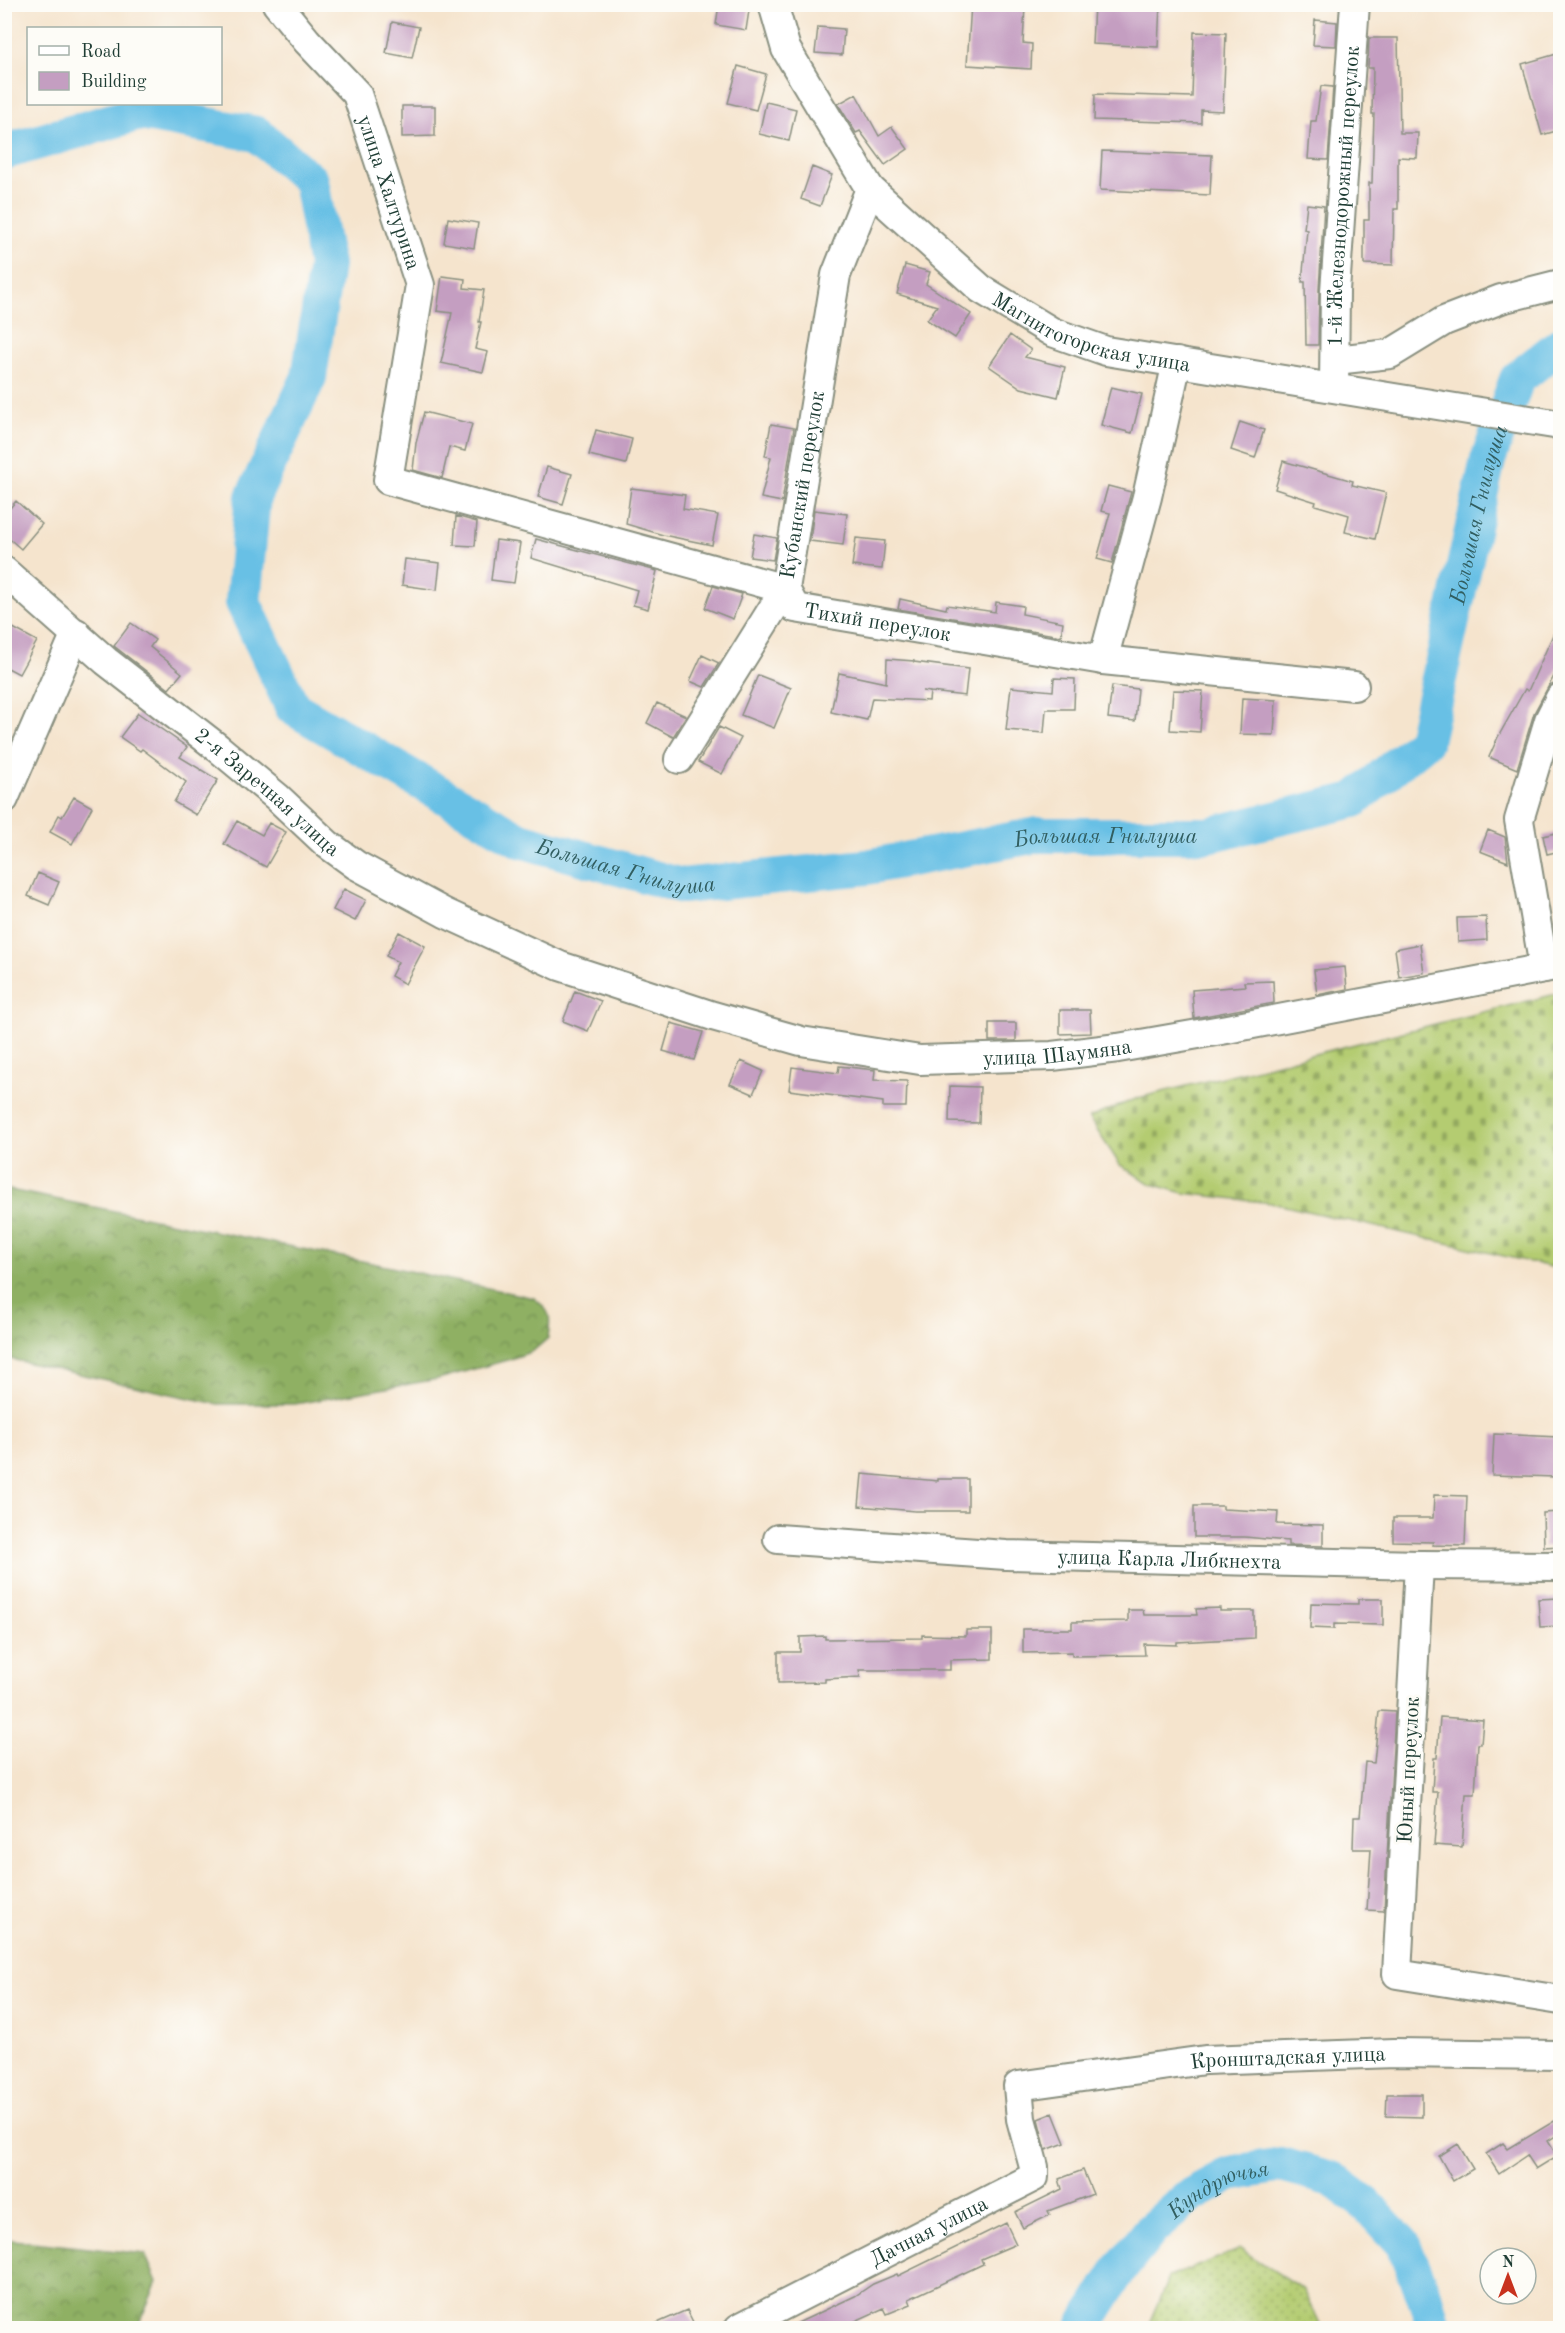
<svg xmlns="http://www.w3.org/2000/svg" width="1565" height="2333" font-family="'Old Standard TT',serif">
	<defs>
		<pattern id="forest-crowns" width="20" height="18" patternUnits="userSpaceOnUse" patternTransform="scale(1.5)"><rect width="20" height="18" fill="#8fb063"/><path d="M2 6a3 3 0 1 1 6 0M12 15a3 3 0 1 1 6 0" fill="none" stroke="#749052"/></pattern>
		<pattern id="cemetery-stones" width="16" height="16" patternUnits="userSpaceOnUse" patternTransform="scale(1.5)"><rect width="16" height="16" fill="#b4cc71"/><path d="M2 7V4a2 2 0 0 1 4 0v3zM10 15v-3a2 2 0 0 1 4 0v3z" fill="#92a75e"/></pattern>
		<pattern id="garden-dots" width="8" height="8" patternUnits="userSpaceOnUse" patternTransform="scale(1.5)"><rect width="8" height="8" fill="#b4cc71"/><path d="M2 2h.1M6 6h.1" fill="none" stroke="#92a75e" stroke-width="1.8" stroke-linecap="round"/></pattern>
	</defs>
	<rect width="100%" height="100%" fill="#fdfcf7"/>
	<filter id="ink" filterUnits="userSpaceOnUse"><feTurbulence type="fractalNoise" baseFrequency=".0167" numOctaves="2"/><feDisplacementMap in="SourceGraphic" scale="12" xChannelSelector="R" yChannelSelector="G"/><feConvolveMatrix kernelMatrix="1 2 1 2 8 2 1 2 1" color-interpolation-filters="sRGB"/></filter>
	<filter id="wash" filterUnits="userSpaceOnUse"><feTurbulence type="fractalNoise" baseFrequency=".008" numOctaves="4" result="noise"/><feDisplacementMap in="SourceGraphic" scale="24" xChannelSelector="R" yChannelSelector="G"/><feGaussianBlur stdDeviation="1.35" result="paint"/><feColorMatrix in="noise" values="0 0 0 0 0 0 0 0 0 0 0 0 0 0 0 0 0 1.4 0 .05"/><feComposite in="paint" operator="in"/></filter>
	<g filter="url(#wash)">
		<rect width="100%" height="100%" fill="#f5e4cd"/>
		<path fill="url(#forest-crowns)" stroke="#57764c" stroke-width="1.5" d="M5 1189 372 1263 534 1298C552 1312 551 1317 548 1338L533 1351 511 1359 438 1379 295 1404H217L5 1358Z
			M4 2239 145 2254 157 2282 137 2328H5Z"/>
		<path fill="url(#cemetery-stones)" stroke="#6a8452" stroke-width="1.5" d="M1560 993V1269L1272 1203 1183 1193 1149 1183 1120 1165 1089 1118 1138 1098Z"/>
		<path fill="url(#garden-dots)" stroke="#6a8452" stroke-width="1.5" d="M1240 2249 1304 2290 1322 2328H1147L1169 2277Z"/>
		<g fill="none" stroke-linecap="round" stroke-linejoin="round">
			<g stroke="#68c0e5" stroke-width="36">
				<path id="s1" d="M4 152 140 113 257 134 311 181 326 265 309 377 253 497 243 602 293 708 520 840 682 886 867 867 1038 835H1208L1354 800 1425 741 1488 460 1517 379 1560 345"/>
				<path id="s2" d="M1083 2328 1120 2269 1152 2229 1190 2196 1230 2174 1281 2165 1332 2179 1366 2204 1403 2244 1424 2294 1434 2328"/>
			</g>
		</g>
		<g id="blocks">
			<path fill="#c49ec1" d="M719 4H750L746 30 716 25Z
				M971 4 1025 6 1023 43 1032 44 1031 69 967 65Z
				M1094 4H1160L1158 47 1092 44Z
				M1315 20 1337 22 1336 46 1313 45Z
				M392 22 419 27 412 58 386 53Z
				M818 27 844 29 842 55 815 53Z
				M1194 32 1226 33 1223 111 1201 110V123L1094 120 1095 94 1192 97Z
				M1369 38H1398L1400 133H1418L1417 158 1398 157V209H1394L1393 265 1364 264V220H1369V183H1372L1374 114H1372L1373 68H1368Z
				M1560 53V130L1542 135 1522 64Z
				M738 66 766 74 756 110 728 103Z
				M1321 86 1333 87 1328 160 1308 159 1311 121H1316Z
				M856 94 879 136 892 127 908 149 885 165 860 131 856 133 838 104Z
				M766 102 796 109 789 141 759 134Z
				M402 106H435V136L402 137Z
				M1102 151 1212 155 1210 195 1100 190Z
				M812 167 832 175 820 206 801 199Z
				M1307 204 1324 206 1319 290 1318 345H1306L1305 282H1302L1307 230 1304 229Z
				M448 218 478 223 474 248 444 243Z
				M905 265 930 272 926 284 971 314 955 338 927 320 937 306 897 294Z
				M442 276 465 279 464 288 484 290 479 322H481L475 349 488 352 483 372 441 363 452 313 437 311Z
				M1010 335 1031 350 1025 357 1065 367 1058 397 1021 388 989 366Z
				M1111 387 1142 394 1132 433 1101 425Z
				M424 412 472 424 465 451 449 447 442 478 413 470 416 443Z
				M1240 422 1264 430 1255 458 1231 450Z
				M771 424 794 428 782 502 761 498 771 457 765 456Z
				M596 430 632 439 626 464 589 455Z
				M1283 461 1353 481 1352 485 1386 493 1375 539 1345 532 1349 515 1315 505 1316 502 1275 489Z
				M547 467 572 474 563 504 538 497Z
				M1108 486 1131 492 1112 563 1097 559 1110 513 1101 511Z
				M631 488 685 495 683 509 718 515 712 545 663 535 626 524Z
				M16 501 42 524 21 549 4 534V515Z
				M814 510 847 514 843 545 810 541Z
				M456 516 477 522 475 546 454 545Z
				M754 534 777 538 773 560 750 557Z
				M856 538 885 541 882 569 852 566Z
				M536 539 657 571 648 609 633 605 637 590 531 558Z
				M496 540 520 543 514 583 491 580Z
				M405 559 440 563 437 590 402 585Z
				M713 586 742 594 733 619 705 608Z
				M900 599 946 609 947 605 995 612 996 602 1023 606 1022 614 1063 622 1061 636 898 609Z
				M1560 619V665L1534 713 1517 769 1489 757 1498 737 1525 689 1528 691Z
				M4 623 37 641 19 674 4 666Z
				M131 623 155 640 150 647 182 673 169 689 114 646Z
				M702 655 719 663 704 687 690 681Z
				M887 659 914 661V662L968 669 965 696 922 691 930 692 929 701 872 698 867 720 831 712 839 673 886 683Z
				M758 675 791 688 774 728 741 715Z
				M1054 678 1075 679 1074 709H1046L1044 733 1006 730 1011 687 1053 691Z
				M1112 686 1138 689 1135 721 1108 718Z
				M1173 690 1203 691 1200 732 1170 730Z
				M1242 698 1276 700 1274 735 1240 734Z
				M657 703 686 716 673 737 647 723Z
				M138 713 187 747 180 757 218 780 196 815 174 802 186 782 142 749 140 751 120 737Z
				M719 727 741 738 722 774 698 762Z
				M74 797 92 807 72 844 50 832 59 815 62 817Z
				M237 821 262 835 269 823 286 832 266 867 224 844Z
				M1488 830 1505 837 1508 862 1480 851Z
				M1560 832V851L1547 854 1543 836Z
				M38 873 59 882 49 905 28 896Z
				M344 889 366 900 355 921 333 910Z
				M1486 917 1487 940 1458 942 1457 918Z
				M399 932 425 946 405 984 391 976 398 962 386 956Z
				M1420 944 1424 973 1399 977 1395 949Z
				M1345 967 1347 989 1317 995 1314 970Z
				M1273 981 1274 1003 1194 1018 1192 990 1245 986 1244 982Z
				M575 991 601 1001 588 1031 563 1021Z
				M1060 1010H1090L1091 1033 1060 1034Z
				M671 1023 703 1032 694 1060 663 1051Z
				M989 1023H1016V1041H989Z
				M741 1061 763 1071 753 1094 730 1084Z
				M839 1066 875 1070 874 1080 907 1081 906 1107H883V1102L789 1090 792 1067 838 1073Z
				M950 1086 980 1087 979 1123 949 1122Z
				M1494 1434 1558 1437 1556 1477 1492 1475Z
				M862 1474 938 1481V1479H968V1511H915L859 1506Z
				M1434 1495 1467 1496 1465 1546 1432 1545 1433 1542 1393 1541V1518H1433Z
				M1194 1506H1223V1509L1278 1512 1277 1524 1323 1525V1546L1288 1545V1541L1245 1537H1194Z
				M1560 1512V1546L1544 1547 1543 1513Z
				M1560 1598V1626L1540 1627 1538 1599Z
				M1358 1599H1383V1625L1334 1624V1629L1310 1628 1311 1603 1358 1604Z
				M1220 1608V1611H1254V1638L1177 1642V1645L1144 1644 1145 1655 1072 1656V1652L1023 1653V1629H1072V1622L1128 1621V1610H1143L1144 1615H1197L1196 1609Z
				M966 1630H992V1659L950 1660V1670H859L860 1677 825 1679V1682L778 1683V1652H800V1637L825 1636V1639L922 1638V1635L966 1636Z
				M1379 1711 1395 1712 1384 1911 1367 1910 1371 1849H1353L1354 1817H1360L1365 1762 1374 1763Z
				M1440 1717 1483 1720 1481 1744H1478L1475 1794H1466L1462 1847 1434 1845 1438 1792H1432L1434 1758H1437Z
				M1387 2094H1422V2117L1386 2116Z
				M1053 2113 1065 2143 1046 2150 1038 2119Z
				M1556 2120 1560 2127V2133L1548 2141 1557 2156 1536 2169 1527 2155 1499 2174 1486 2154 1503 2143 1508 2149Z
				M1458 2144 1473 2169 1453 2181 1439 2156Z
				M1083 2170 1093 2194 1048 2211 1050 2215 1023 2228 1015 2212 1062 2189 1059 2179Z
				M1006 2223 1016 2244 981 2259 983 2264 909 2299 911 2304 887 2314 884 2308 840 2328H787L855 2296 873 2284 897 2274 898 2276Z
				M687 2310 696 2328H646Z"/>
		</g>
	</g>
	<g filter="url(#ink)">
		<use href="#blocks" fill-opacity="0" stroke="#8a9080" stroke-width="1.5"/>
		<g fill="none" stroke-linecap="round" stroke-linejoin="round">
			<defs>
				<g id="minor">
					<path id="s3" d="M277 4 307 41 357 94 420 285 388 480 785 589 795 608 1103 660 1354 686"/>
					<path id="s4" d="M773 4 786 49 870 189 981 289 1052 332 1106 351 1560 425"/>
					<path d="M1335 360 1390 354 1444 321 1501 299 1560 284"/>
					<path id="s5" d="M1334 386 1335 291 1355 4"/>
					<path id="s6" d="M4 571 106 661 218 748 277 797 327 844 356 865 445 913 560 966 713 1016 801 1041 920 1060 1052 1056 1118 1048 1227 1029 1560 965"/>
					<path d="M1103 660 1147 497 1177 362"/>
					<path id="s7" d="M679 759 785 589 836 275 870 189"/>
					<path d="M4 799 76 633"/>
					<path d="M1544 968 1519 820 1549 720 1560 698"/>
					<path id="s8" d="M778 1539 1006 1555 1419 1565 1560 1566"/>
					<path d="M1419 1565 1397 1974 1560 2000"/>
					<path id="s9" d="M739 2328 1034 2177V2167L1021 2119 1018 2086 1205 2060 1394 2053 1560 2055"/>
				</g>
			</defs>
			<use href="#minor" stroke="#8a9080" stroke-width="32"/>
			<use href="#minor" stroke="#fff" stroke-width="28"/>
		</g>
	</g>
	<g text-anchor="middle" stroke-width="6" stroke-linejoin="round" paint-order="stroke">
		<g font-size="21" fill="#1f3d34" stroke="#fdfcf7">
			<text dy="7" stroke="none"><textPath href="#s3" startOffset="224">улица Халтурина</textPath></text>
			<text dy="7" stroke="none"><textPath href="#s5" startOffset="190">1-й Железнодорожный переулок</textPath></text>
			<text dy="7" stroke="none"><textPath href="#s4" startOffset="480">Магнитогорская улица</textPath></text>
			<text dy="7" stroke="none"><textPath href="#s7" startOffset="306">Кубанский переулок</textPath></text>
			<text dy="7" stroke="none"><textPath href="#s3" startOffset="1036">Тихий переулок</textPath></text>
			<text dy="7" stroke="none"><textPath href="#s6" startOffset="344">2-я Заречная улица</textPath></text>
			<text dy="7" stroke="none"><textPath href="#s6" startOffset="1197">улица Шаумяна</textPath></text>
			<text dy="7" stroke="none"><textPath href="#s8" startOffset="392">улица Карла Либкнехта</textPath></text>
			<text transform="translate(1408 1770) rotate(-87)" y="7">Юный переулок</text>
			<text dy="7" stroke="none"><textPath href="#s9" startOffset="696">Кронштадская улица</textPath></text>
			<text dy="7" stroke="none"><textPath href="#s9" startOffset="213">Дачная улица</textPath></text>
		</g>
		<g font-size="22" font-style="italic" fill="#315e60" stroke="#fdfcf7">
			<text dy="8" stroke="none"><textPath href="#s1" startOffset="2322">Большая Гнилуша</textPath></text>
			<text dy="8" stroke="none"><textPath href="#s1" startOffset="1744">Большая Гнилуша</textPath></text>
			<text dy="8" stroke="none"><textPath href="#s1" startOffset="1258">Большая Гнилуша</textPath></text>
			<text dy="8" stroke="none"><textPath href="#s2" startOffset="200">Кундрючья</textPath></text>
		</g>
	</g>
	<rect width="1565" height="2333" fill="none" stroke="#fdfcf7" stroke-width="24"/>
	<rect x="27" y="27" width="195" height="78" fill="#fdfcf7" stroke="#a4b0a9" stroke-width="1.5"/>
	<rect x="39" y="46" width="30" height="9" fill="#ffffff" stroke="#a4b0a9" stroke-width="1.5"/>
	<text x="81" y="57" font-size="18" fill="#1f3d34">Road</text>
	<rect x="39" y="72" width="30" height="18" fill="#c49ec1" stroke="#a4b0a9" stroke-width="1.5"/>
	<text x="81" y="87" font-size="18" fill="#1f3d34">Building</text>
	<g transform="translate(1508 2276)"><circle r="28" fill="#fdfcf7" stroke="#a4b0a9" stroke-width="1.5"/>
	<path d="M0-4.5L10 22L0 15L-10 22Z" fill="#c8321e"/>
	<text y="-9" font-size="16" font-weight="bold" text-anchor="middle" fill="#1f3d34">N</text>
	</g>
</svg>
